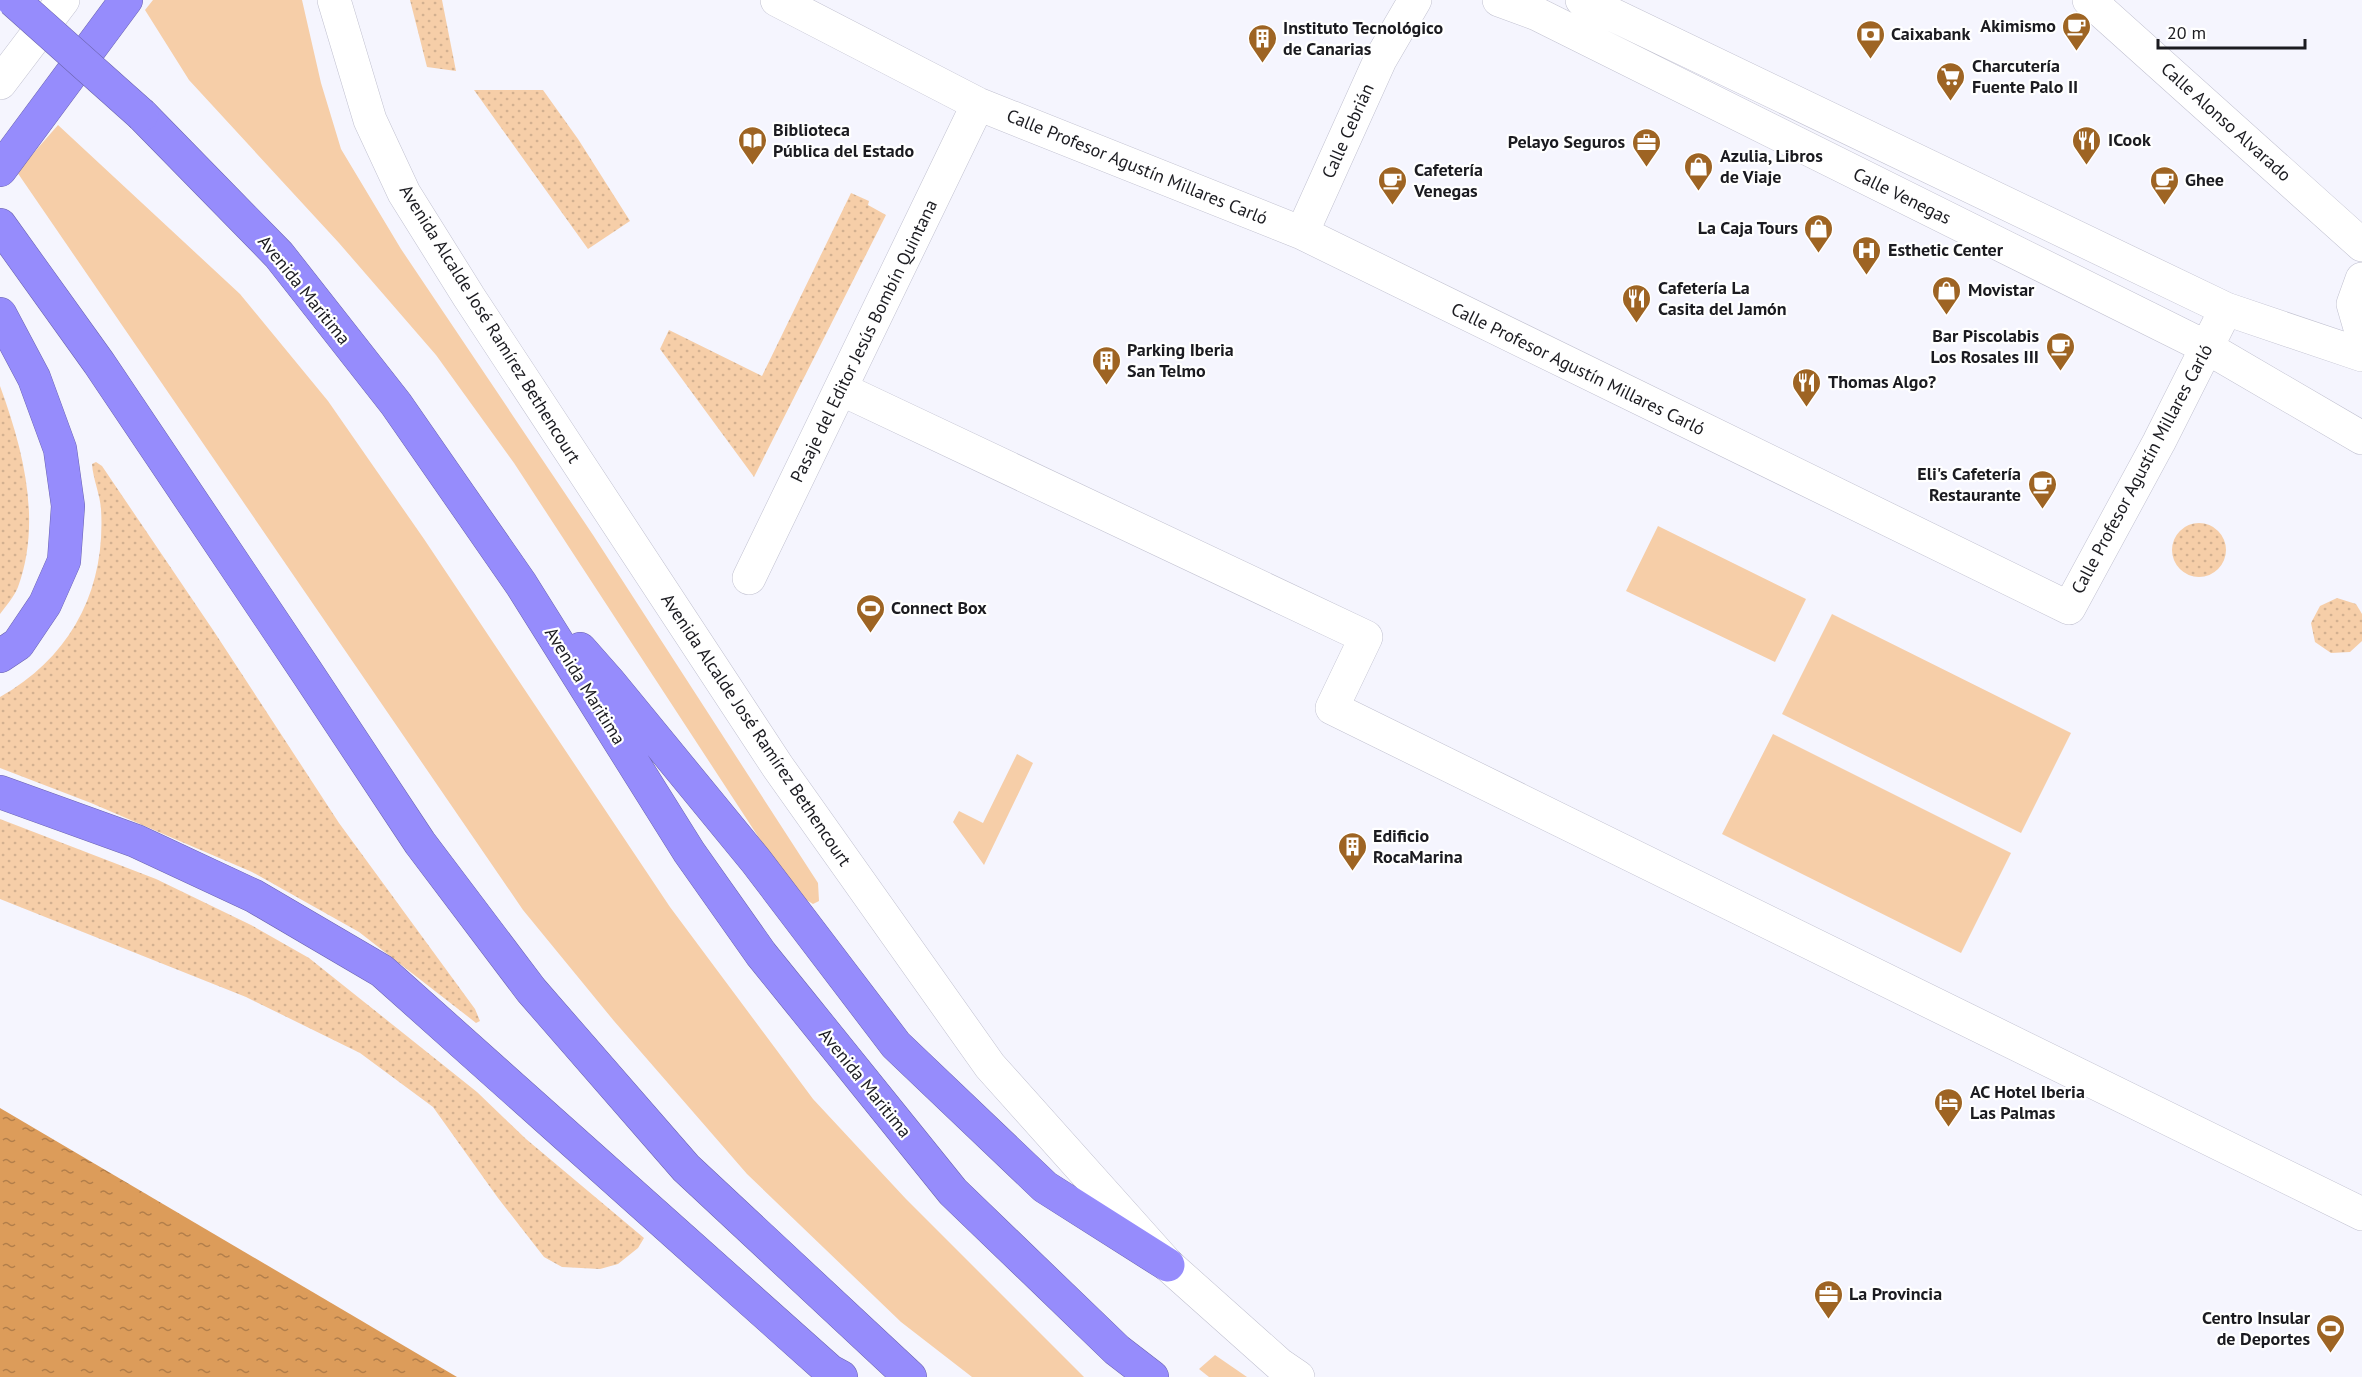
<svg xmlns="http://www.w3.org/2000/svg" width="2362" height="1377" font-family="'PT Sans',sans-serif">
	<defs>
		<pattern id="park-dots" width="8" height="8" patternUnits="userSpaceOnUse" patternTransform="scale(1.5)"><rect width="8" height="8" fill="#f6cea8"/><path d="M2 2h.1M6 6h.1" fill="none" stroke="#d2b090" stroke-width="1.8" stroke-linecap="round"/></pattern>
		<pattern id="water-ripples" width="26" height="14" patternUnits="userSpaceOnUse" patternTransform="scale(1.5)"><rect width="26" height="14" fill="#dc9c5a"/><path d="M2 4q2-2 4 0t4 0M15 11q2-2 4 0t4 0" fill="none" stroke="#b27e4a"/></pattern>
	</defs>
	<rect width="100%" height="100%" fill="#f5f5fe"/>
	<path fill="#f6cea8" d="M153 0H302L321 83 341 149 401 249 593 535 818 883 819 901 813 904 795 893 514 463 436 355 339 243 189 80 145 10Z
		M58 125 240 294 328 401 424 539 670 907 813 1099 906 1199 1084 1377H972L901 1322 747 1174 614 1021 523 910 17 172Z
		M1658 526 1806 599 1775 662 1626 591Z
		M1832 614 2071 733 2021 833 1782 714Z
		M1773 734 2011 853 1961 953 1722 834Z
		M1017 754 1033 763 984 865 953 822 959 811 983 823Z
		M1215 1355 1247 1377H1209L1199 1369Z"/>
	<path fill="url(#park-dots)" d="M410 0H442L456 71 427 67Z
		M474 90H543L578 139 630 221 588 249Z
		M851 193 869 201 868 205 886 215 754 477 660 349 669 330 762 376Z
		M0 386C23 449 42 521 18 587 14 597 6 606 0 614Z
		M96 462 102 466 213 630 339 823 475 1009 480 1021 476 1023 471 1019 359 932 252 872 91 803 0 768V697C71 657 106 590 101 509 100 494 93 479 92 464Z
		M2172 550a27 27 0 1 1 54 0a27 27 0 1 1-54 0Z
		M2337 598 2356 604 2362 614V641L2350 652 2331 653 2315 642 2311 623 2320 606Z
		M0 819 156 879 251 925 309 958 477 1092 526 1139 644 1238 638 1248 618 1264 600 1269 562 1267 544 1257 498 1198 433 1107 360 1053 246 997 0 899Z"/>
	<path fill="url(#water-ripples)" d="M0 1108 457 1377H0Z"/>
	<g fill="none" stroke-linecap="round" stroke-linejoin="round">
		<defs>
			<path id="minor" d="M334 0 370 120 404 193 469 297 778 767 990 1066 1168 1265 1279 1364 1298 1377
				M777 0 978 104 1302 233 2069 608 2159 442 2226 309
				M1499 0 1537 14 2206 347 2362 438
				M1582 0 2226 309 2362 355
				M2089 0 2362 245
				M0 83 63 0
				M1302 233 1380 60 1415 0
				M2362 279 2353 304 2362 335
				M841 389 1366 637 1332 708 2362 1214
				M749 578 978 104"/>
			<path id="highway" d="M142 115 279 255 396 404 521 584 689 852 761 954 799 1001 953 1192 1117 1350 1152 1377
				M0 170 126 0
				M0 225 99 363 306 671 420 843 531 990 686 1168 910 1377
				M0 314 34 378 60 449 68 506 64 561 45 604 18 644 0 656
				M580 649 610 683 756 861 896 1045 1045 1187 1168 1265
				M0 792 136 841 254 896 382 971 830 1371 841 1377"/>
		</defs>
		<use href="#minor" stroke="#c1c1d0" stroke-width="34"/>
		<use href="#highway" stroke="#6b64af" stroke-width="34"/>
		<use href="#minor" stroke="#fff" stroke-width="33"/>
		<use href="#highway" stroke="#968cfc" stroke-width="33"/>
		<defs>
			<path id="highway-bridge" d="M13 0 142 115"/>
		</defs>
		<use href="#highway-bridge" stroke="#6b64af" stroke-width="34" stroke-linecap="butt"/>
		<use href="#highway-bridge" stroke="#968cfc" stroke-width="33"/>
	</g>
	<defs>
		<symbol id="cafe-pin" viewBox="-11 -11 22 30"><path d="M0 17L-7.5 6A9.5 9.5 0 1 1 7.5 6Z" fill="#9e6423" stroke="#fff"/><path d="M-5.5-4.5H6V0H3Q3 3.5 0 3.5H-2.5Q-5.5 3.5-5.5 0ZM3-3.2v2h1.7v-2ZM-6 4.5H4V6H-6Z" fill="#fff"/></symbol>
		<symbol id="bank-pin" viewBox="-11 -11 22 30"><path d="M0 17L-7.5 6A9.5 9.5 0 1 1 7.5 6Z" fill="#9e6423" stroke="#fff"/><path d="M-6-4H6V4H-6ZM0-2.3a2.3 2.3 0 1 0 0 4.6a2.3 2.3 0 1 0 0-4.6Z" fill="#fff"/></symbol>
		<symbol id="building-pin" viewBox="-11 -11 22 30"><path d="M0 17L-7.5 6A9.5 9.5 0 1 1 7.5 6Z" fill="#9e6423" stroke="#fff"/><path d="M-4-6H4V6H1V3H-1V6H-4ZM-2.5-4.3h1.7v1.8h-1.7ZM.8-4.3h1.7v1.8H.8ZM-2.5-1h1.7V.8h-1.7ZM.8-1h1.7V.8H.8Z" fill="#fff"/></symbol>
		<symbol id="supermarket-pin" viewBox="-11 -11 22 30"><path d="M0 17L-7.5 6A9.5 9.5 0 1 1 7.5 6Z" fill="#9e6423" stroke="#fff"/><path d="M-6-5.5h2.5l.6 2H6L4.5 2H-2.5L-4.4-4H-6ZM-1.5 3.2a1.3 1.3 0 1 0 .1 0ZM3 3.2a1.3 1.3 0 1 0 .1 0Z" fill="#fff"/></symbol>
		<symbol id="library-pin" viewBox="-11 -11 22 30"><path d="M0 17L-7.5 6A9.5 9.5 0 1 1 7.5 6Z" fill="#9e6423" stroke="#fff"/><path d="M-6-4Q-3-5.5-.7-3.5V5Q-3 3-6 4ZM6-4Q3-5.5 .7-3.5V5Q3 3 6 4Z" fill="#fff"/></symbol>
		<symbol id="restaurant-pin" viewBox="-11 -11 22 30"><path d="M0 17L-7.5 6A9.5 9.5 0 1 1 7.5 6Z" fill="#9e6423" stroke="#fff"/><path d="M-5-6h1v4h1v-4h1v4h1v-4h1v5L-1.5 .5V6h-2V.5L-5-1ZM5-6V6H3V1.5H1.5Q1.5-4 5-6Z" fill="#fff"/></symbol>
		<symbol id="office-pin" viewBox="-11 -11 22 30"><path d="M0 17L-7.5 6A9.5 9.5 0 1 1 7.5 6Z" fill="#9e6423" stroke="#fff"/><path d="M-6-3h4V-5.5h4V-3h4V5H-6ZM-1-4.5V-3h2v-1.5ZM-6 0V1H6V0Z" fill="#fff"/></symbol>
		<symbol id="shop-pin" viewBox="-11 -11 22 30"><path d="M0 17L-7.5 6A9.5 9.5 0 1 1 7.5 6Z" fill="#9e6423" stroke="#fff"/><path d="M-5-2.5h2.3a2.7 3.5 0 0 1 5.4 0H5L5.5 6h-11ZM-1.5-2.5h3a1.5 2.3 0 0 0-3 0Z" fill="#fff"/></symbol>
		<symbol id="hospital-pin" viewBox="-11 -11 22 30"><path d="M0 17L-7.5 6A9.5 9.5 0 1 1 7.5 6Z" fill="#9e6423" stroke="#fff"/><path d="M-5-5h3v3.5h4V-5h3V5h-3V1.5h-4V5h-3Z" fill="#fff"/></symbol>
		<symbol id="stadium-pin" viewBox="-11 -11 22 30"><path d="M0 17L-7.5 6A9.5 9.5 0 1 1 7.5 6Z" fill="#9e6423" stroke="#fff"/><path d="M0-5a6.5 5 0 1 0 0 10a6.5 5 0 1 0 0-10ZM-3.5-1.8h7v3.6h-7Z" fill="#fff"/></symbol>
		<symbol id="hotel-pin" viewBox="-11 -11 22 30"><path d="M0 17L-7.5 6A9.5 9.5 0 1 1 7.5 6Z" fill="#9e6423" stroke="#fff"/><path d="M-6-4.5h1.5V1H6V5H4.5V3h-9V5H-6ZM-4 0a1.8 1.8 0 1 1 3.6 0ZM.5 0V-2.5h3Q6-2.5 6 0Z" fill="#fff"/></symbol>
	</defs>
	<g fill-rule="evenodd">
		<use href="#cafe-pin" x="2060" y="10" width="33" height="45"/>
		<use href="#bank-pin" x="1854" y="18" width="33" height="45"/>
		<use href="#building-pin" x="1246" y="22" width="33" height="45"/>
		<use href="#supermarket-pin" x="1934" y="60" width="33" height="45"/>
		<use href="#library-pin" x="736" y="124" width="33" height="45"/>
		<use href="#restaurant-pin" x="2070" y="124" width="33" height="45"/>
		<use href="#office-pin" x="1630" y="126" width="33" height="45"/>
		<use href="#shop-pin" x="1682" y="150" width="33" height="45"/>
		<use href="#cafe-pin" x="1376" y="164" width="33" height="45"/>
		<use href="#cafe-pin" x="2148" y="164" width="33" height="45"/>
		<use href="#shop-pin" x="1802" y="212" width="33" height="45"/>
		<use href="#hospital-pin" x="1850" y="234" width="33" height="45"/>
		<use href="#shop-pin" x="1930" y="274" width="33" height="45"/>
		<use href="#restaurant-pin" x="1620" y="282" width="33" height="45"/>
		<use href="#cafe-pin" x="2044" y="330" width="33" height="45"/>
		<use href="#building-pin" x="1090" y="344" width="33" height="45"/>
		<use href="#restaurant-pin" x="1790" y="366" width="33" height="45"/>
		<use href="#cafe-pin" x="2026" y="468" width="33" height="45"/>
		<use href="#stadium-pin" x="854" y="592" width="33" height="45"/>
		<use href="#building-pin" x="1336" y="830" width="33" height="45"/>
		<use href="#hotel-pin" x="1932" y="1086" width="33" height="45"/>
		<use href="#office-pin" x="1812" y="1278" width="33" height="45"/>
		<use href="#stadium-pin" x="2314" y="1312" width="33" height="45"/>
	</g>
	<g text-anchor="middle" stroke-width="4.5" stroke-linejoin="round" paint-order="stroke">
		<g font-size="18" font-weight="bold" fill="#1b1b20" stroke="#fff" text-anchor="start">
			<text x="2056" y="32" text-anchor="end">Akimismo</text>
			<text x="1283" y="34">Instituto Tecnológico<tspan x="1283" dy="21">de Canarias</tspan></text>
			<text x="1891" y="40">Caixabank</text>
			<text x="1972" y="72">Charcutería<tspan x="1972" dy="21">Fuente Palo II</tspan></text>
			<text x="773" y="136">Biblioteca<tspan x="773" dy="21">Pública del Estado</tspan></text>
			<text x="2108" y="146">ICook</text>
			<text x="1625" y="148" text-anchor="end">Pelayo Seguros</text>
			<text x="1720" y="162">Azulia, Libros<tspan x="1720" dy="21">de Viaje</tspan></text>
			<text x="1414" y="176">Cafetería<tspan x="1414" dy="21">Venegas</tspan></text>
			<text x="2185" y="186">Ghee</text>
			<text x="1798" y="234" text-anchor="end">La Caja Tours</text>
			<text x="1888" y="256">Esthetic Center</text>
			<text x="1658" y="294">Cafetería La<tspan x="1658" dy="21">Casita del Jamón</tspan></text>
			<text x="1968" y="296">Movistar</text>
			<text x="2039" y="342" text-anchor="end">Bar Piscolabis<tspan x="2039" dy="21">Los Rosales III</tspan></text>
			<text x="1127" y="356">Parking Iberia<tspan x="1127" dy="21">San Telmo</tspan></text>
			<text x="1828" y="388">Thomas Algo?</text>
			<text x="2021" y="480" text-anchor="end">Eli's Cafetería<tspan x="2021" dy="21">Restaurante</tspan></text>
			<text x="891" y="614">Connect Box</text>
			<text x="1373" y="842">Edificio<tspan x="1373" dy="21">RocaMarina</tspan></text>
			<text x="1970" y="1098">AC Hotel Iberia<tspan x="1970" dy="21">Las Palmas</tspan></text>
			<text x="1849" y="1300">La Provincia</text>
			<text x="2310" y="1324" text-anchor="end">Centro Insular<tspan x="2310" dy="21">de Deportes</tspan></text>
		</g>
		<g font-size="18" fill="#1b1b20" stroke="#fff">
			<text transform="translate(2226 122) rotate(42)" y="6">Calle Alonso Alvarado</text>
			<text transform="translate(1348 131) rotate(-66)" y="6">Calle Cebrián</text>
			<text transform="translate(1137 167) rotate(22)" y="6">Calle Profesor Agustín Millares Carló</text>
			<text transform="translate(1902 196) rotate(26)" y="6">Calle Venegas</text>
			<text transform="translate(304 290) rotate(51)" y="6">Avenida Maritima</text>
			<text transform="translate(490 324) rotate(58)" y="6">Avenida Alcalde José Ramírez Bethencourt</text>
			<text transform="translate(864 341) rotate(-64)" y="6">Pasaje del Editor Jesús Bombín Quintana</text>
			<text transform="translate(1578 369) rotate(26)" y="6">Calle Profesor Agustín Millares Carló</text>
			<text transform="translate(2142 469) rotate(-62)" y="6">Calle Profesor Agustín Millares Carló</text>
			<text transform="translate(585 686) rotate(58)" y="6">Avenida Maritima</text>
			<text transform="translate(756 730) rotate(56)" y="6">Avenida Alcalde José Ramírez Bethencourt</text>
			<text transform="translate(865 1083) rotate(51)" y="6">Avenida Maritima</text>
		</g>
	</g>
	<path d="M2158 39v9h147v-9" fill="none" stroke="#1b1b20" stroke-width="3"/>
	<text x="2167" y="39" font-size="18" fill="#1b1b20" stroke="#ffffff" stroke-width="4.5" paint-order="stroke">20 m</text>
</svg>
